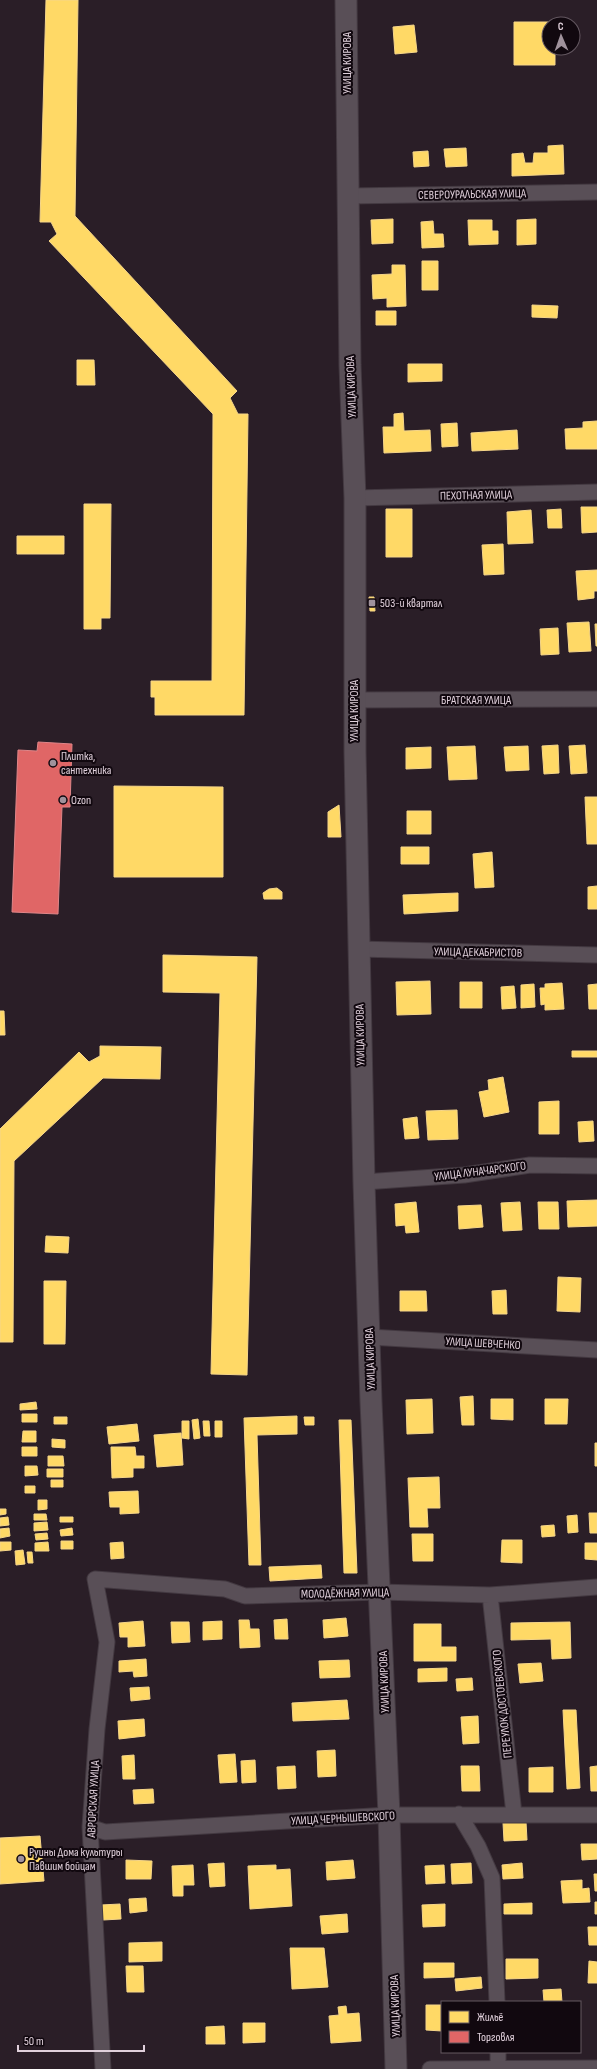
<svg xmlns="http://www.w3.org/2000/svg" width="597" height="2069" font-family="'Sofia Sans Condensed',sans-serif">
	<rect width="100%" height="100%" fill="#2a1e27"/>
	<path fill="#ffd966" stroke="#f6d689" d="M46 0H78L75 216 237 391 230 398 238 414H248L244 715H155V697H151V681H212L213 414 49 241 57 234 51 222H40Z
		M514 22H555V24H549V48H555V65H514Z
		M414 25 417 52 395 54 393 27Z
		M563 145 564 174 512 176V154L523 153 525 163H533L534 153H548V146Z
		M466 148 467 166 446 167 444 149Z
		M428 151 429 166 414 167 413 152Z
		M393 219V243L372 244 371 220Z
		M536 219V244L517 245V220Z
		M468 220H492V231H498V244L469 245Z
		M433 221 434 234H443L444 247 422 248 421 222Z
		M422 261H438V290H422Z
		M392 265H405L406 306 387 307V298L373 299 372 275 392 274Z
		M532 305 558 306 557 318 532 317Z
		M376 311H396V325H376Z
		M77 360H94L95 385H77Z
		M408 364H442V381L408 382Z
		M403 413 404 431 430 430 431 451 384 453 383 427H394V414Z
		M597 421V449H566L565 429 583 428V422Z
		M457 423 458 446 442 447 441 424Z
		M517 430 518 449 472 451 471 433Z
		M84 504H111L110 618H101V629H84Z
		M581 507H597V532L582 533Z
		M386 509H412V557H386Z
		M561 509 562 528H548L547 510Z
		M531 510 533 543 508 544 507 512Z
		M17 536H64V554H17Z
		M503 544 504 574 484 575 482 545Z
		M597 570V591H594V598L578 600 576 571Z
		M369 597H374L375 611H370Z
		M589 622 591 651 569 652 567 623Z
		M595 624H597V646H596Z
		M558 628 559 654 541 655 540 629Z
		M558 745 559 773 544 774 542 746Z
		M585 745 587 773 571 774 569 746Z
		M475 746 477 779 449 780 447 747Z
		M528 746 529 770 506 771 504 747Z
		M431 747V768L406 769V748Z
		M114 786 223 787V877H114Z
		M585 797H597V844H587Z
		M339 805 341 837H328V812Z
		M407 811H431V834H407Z
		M401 847H429V864H401Z
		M492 852 494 887 475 888 473 854Z
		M597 886V909H588V887Z
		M277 888 282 892V899H264L263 893 269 889Z
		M458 893V911L404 914 403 895Z
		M163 955 257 957 247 1375 211 1374 220 993 163 992Z
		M430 981 431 1014 397 1015 396 982Z
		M460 982H482V1008H460Z
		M562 983 564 1009 545 1010V1004L541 1005 540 988H545V984Z
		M534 984 535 1007 521 1008V985Z
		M597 984V1009H589L588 985Z
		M514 986 516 1008 502 1009 501 987Z
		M0 1011H4L5 1035H0Z
		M100 1046 161 1047 160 1079 103 1078 14 1161 13 1342H0V1129L79 1052 89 1062 100 1056Z
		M572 1051H597V1057H572Z
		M503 1077 509 1112 484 1117 479 1092 489 1090 488 1080Z
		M559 1101V1134H539V1102Z
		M457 1110 458 1139 428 1140 426 1111Z
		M417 1117 419 1138 405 1139 403 1119Z
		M593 1121 594 1141 579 1142 578 1122Z
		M597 1200V1226L568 1227 567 1201Z
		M416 1202 419 1232 406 1233 405 1225 396 1226 395 1204Z
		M520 1202 522 1230 503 1231 501 1203Z
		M538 1202H558L559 1229H539Z
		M481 1205 483 1227 459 1229 458 1206Z
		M46 1236 69 1237 68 1253 45 1252Z
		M558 1277 581 1278 580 1312 557 1311Z
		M44 1281H66L65 1344H44Z
		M506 1290 507 1314H493L492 1291Z
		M400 1291H426L427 1311H400Z
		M473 1396 474 1425H462L460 1397Z
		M432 1399 433 1433 407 1434 406 1400Z
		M491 1399H513V1420L491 1419Z
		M545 1399H568L567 1424H545Z
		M36 1402 37 1409 20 1410V1404Z
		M22 1414H37V1422H22Z
		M297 1416V1434L257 1435 261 1565H249L244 1418Z
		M54 1417H67V1424H54Z
		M304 1417H314V1425H305Z
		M198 1419 200 1438 194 1439 192 1420Z
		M339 1420H351L357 1573H344Z
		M182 1421H189V1439L182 1438Z
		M203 1421H209L210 1436H204Z
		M215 1421H222V1437H215Z
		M137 1424 139 1441 109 1444 107 1427Z
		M23 1431H36V1442H22Z
		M181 1433 183 1465 157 1467 154 1435Z
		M52 1439 65 1440V1448L52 1447Z
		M595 1443H597V1466H595Z
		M22 1447H37V1456H22Z
		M111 1447H135L136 1456H144V1468H133V1477L112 1478Z
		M48 1456H63L64 1466H48Z
		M25 1466H37L38 1475 25 1476Z
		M47 1469H63V1477H47Z
		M439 1477 440 1508H427L428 1527H410L408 1478Z
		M51 1480H63V1487H51Z
		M25 1486H35V1493H25Z
		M138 1491 139 1513 120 1514V1507H110L109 1492Z
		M38 1500H47V1509L38 1510Z
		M0 1509H6V1514L0 1515Z
		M589 1513H597V1533H590Z
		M34 1514H46L47 1520H34Z
		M577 1515 578 1532 568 1533 567 1516Z
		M8 1517 9 1525 0 1526V1518Z
		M60 1517H73V1522H60Z
		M47 1522 48 1530 34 1531V1523Z
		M554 1525 555 1536 542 1537 541 1526Z
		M9 1528 10 1536 0 1538V1529Z
		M72 1528 73 1535 61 1536 60 1530Z
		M47 1533 48 1539 36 1540 35 1534Z
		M412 1534H433V1561H413Z
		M502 1540H522V1563L501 1562Z
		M61 1541H73V1549H61Z
		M0 1542H11V1550L0 1551Z
		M48 1542 49 1551H35V1543Z
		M123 1542 124 1558 111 1559 110 1543Z
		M585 1543H597V1560L585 1559Z
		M23 1550 25 1564 16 1565 15 1551Z
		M27 1552H32L33 1563H28Z
		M321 1565 322 1578 270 1581 269 1567Z
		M346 1618 348 1636 324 1638 323 1620Z
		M287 1619 288 1639H275L274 1620Z
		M239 1620H249L250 1629H259L260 1647 240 1648Z
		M143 1621 145 1646 128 1647V1637H120L119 1623Z
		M222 1621V1639L203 1640V1622Z
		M171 1622H189L190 1642 172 1643Z
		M570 1622 571 1658 552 1659 551 1639 511 1640V1623Z
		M414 1624H441V1647H456V1661H414Z
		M146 1659 147 1676 134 1677 133 1671 119 1672V1661Z
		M349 1660 350 1677 320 1678 319 1661Z
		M541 1663 543 1681 520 1683 518 1664Z
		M447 1668V1681L418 1682V1669Z
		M472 1678 473 1690 457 1691 456 1679Z
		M149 1687 150 1699 131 1701 130 1688Z
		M347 1700 349 1719 293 1721 292 1703Z
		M563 1710H576L580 1788 567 1789Z
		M478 1716 479 1743 463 1744 461 1717Z
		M144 1719 145 1736 119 1739 118 1721Z
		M335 1750 336 1776 318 1777 317 1751Z
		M235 1754 237 1782 220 1783 218 1755Z
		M134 1755 135 1779H123L122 1756Z
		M255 1760 256 1782 242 1783 241 1761Z
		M295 1766 296 1788 278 1789 277 1767Z
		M461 1766H479L480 1791H462Z
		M597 1766V1791H591L590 1767Z
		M553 1767V1792H529V1768Z
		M153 1789 154 1803 134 1804 133 1790Z
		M526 1822 527 1840 504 1841 503 1823Z
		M40 1836 44 1881 0 1884V1838Z
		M581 1844H597V1859L582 1860Z
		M126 1860 152 1861 151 1879H126Z
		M353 1860 355 1878 327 1880 326 1862Z
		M224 1863 225 1886 210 1887 208 1864Z
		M471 1863 472 1883 452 1884 451 1864Z
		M522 1863 523 1878 503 1879 502 1865Z
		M193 1865 194 1885H183V1896H173L172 1866Z
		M276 1865V1870L290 1869 292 1906 250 1909 248 1866Z
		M444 1865 445 1883 426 1884 425 1866Z
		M594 1874H597V1891H595Z
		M582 1880V1889L589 1888 590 1902 563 1903 561 1881Z
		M146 1898 147 1911 130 1913 129 1899Z
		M595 1902H597V1914H595Z
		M532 1903V1914H504V1904Z
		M120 1904 121 1919 103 1920 101 1905Z
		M445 1904V1926L423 1927 422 1905Z
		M347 1914 348 1932 322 1934 320 1916Z
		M588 1927H597V1945H589Z
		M162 1942V1961L129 1962V1943Z
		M290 1948H324L328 1987 292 1989Z
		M506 1959H538V1978L506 1979Z
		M589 1961 597 1962V1983H588Z
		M424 1963H454V1977L424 1978Z
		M126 1966H143L144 1992H127Z
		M481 1977 482 1988 456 1991 455 1979Z
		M561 1989 562 2002H544L543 1990Z
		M426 2005H442V2031L426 2030Z
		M346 2006 347 2014 359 2013 361 2041 331 2043 329 2016 339 2015 338 2007Z
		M243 2023H265V2042L243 2043Z
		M224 2026 225 2044H206V2027Z"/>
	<path fill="#e06666" stroke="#e08689" d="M38 742 72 744 70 807H62L58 914 12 912 18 750 37 751Z"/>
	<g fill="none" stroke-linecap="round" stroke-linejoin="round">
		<defs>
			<path id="street" d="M348 196 597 192
				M355 498 597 492
				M354 700 597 699
				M358 949 597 955
				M364 1182 464 1175 530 1165 597 1166
				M369 1337 597 1350
				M490 1595 514 1814
				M459 1814 478 1846 492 1878 497 2002
				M90 1827 105 1832 389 1815H597
				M498 2052V2067
				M103 2069 90 1827 97 1729 107 1642 95 1579 225 1589 245 1596 380 1592 490 1595 597 1587
				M430 2069 597 2068"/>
			<path id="secondary" d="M346 0 350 365 355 498V752L364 1182 371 1402 389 1815 396 2069"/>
		</defs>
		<use href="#street" stroke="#433941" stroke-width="17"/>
		<use href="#secondary" stroke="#433941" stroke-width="23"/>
		<use href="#street" stroke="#594f57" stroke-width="15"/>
		<use href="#secondary" stroke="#594f57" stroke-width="21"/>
	</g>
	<g fill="#a0929c" stroke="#11080f" stroke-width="1.5">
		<rect x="368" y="599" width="8" height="8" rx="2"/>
		<circle cx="53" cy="763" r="4"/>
		<circle cx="63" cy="800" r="4"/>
		<circle cx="21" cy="1859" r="4"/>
	</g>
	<g text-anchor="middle" stroke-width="4" stroke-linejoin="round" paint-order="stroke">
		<g font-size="12" fill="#e0d0db" stroke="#11080f">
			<text transform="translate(347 63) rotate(-90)" y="4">УЛИЦА КИРОВА</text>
			<text transform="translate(472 194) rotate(-1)" y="4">СЕВЕРОУРАЛЬСКАЯ УЛИЦА</text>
			<text transform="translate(351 387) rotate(-92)" y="4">УЛИЦА КИРОВА</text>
			<text transform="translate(476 495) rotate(-1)" y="4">ПЕХОТНАЯ УЛИЦА</text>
			<text x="476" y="704">БРАТСКАЯ УЛИЦА</text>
			<text transform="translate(354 711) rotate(-90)" y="4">УЛИЦА КИРОВА</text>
			<text transform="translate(478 952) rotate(1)" y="4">УЛИЦА ДЕКАБРИСТОВ</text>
			<text transform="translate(360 1035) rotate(-91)" y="4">УЛИЦА КИРОВА</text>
			<text transform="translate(480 1171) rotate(-7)" y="4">УЛИЦА ЛУНАЧАРСКОГО</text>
			<text transform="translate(483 1343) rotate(3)" y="4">УЛИЦА ШЕВЧЕНКО</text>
			<text transform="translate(370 1359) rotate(-92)" y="4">УЛИЦА КИРОВА</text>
			<text transform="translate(345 1593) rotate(-1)" y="4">МОЛОДЁЖНАЯ УЛИЦА</text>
			<text transform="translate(384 1682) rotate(-92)" y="4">УЛИЦА КИРОВА</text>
			<text transform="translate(502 1704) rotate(-96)" y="4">ПЕРЕУЛОК ДОСТОЕВСКОГО</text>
			<text transform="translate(93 1799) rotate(-87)" y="4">АВРОРСКАЯ УЛИЦА</text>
			<text transform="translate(343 1818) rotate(-3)" y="4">УЛИЦА ЧЕРНЫШЕВСКОГО</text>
			<text transform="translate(395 2006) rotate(-92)" y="4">УЛИЦА КИРОВА</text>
		</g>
		<g font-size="12" fill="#e0d0db" stroke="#11080f" text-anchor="start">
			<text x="380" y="607">503-й квартал</text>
			<text x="61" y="760">Плитка,<tspan x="61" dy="14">сантехника</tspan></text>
			<text x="71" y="804">Ozon</text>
			<text x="29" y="1856">Руины Дома культуры<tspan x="29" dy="14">Павшим бойцам</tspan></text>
		</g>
	</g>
	<rect x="441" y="2001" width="140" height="52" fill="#11080f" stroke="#645861"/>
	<rect x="449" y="2011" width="20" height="12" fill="#ffd966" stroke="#645861"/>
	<text x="477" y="2021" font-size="12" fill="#e0d0db">Жильё</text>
	<rect x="449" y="2031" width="20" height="12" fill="#e06666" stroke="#645861"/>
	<text x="477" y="2041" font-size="12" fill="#e0d0db">Торговля</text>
	<g transform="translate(561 36) rotate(358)"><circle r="19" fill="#11080f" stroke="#645861"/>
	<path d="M0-3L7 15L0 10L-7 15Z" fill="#a0929c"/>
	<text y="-6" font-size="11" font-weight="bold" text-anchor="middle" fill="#e0d0db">С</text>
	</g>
	<path d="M18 2045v6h126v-6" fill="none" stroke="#e0d0db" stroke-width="2"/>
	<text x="24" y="2045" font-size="12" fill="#e0d0db" stroke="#11080f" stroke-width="3" paint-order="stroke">50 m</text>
</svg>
